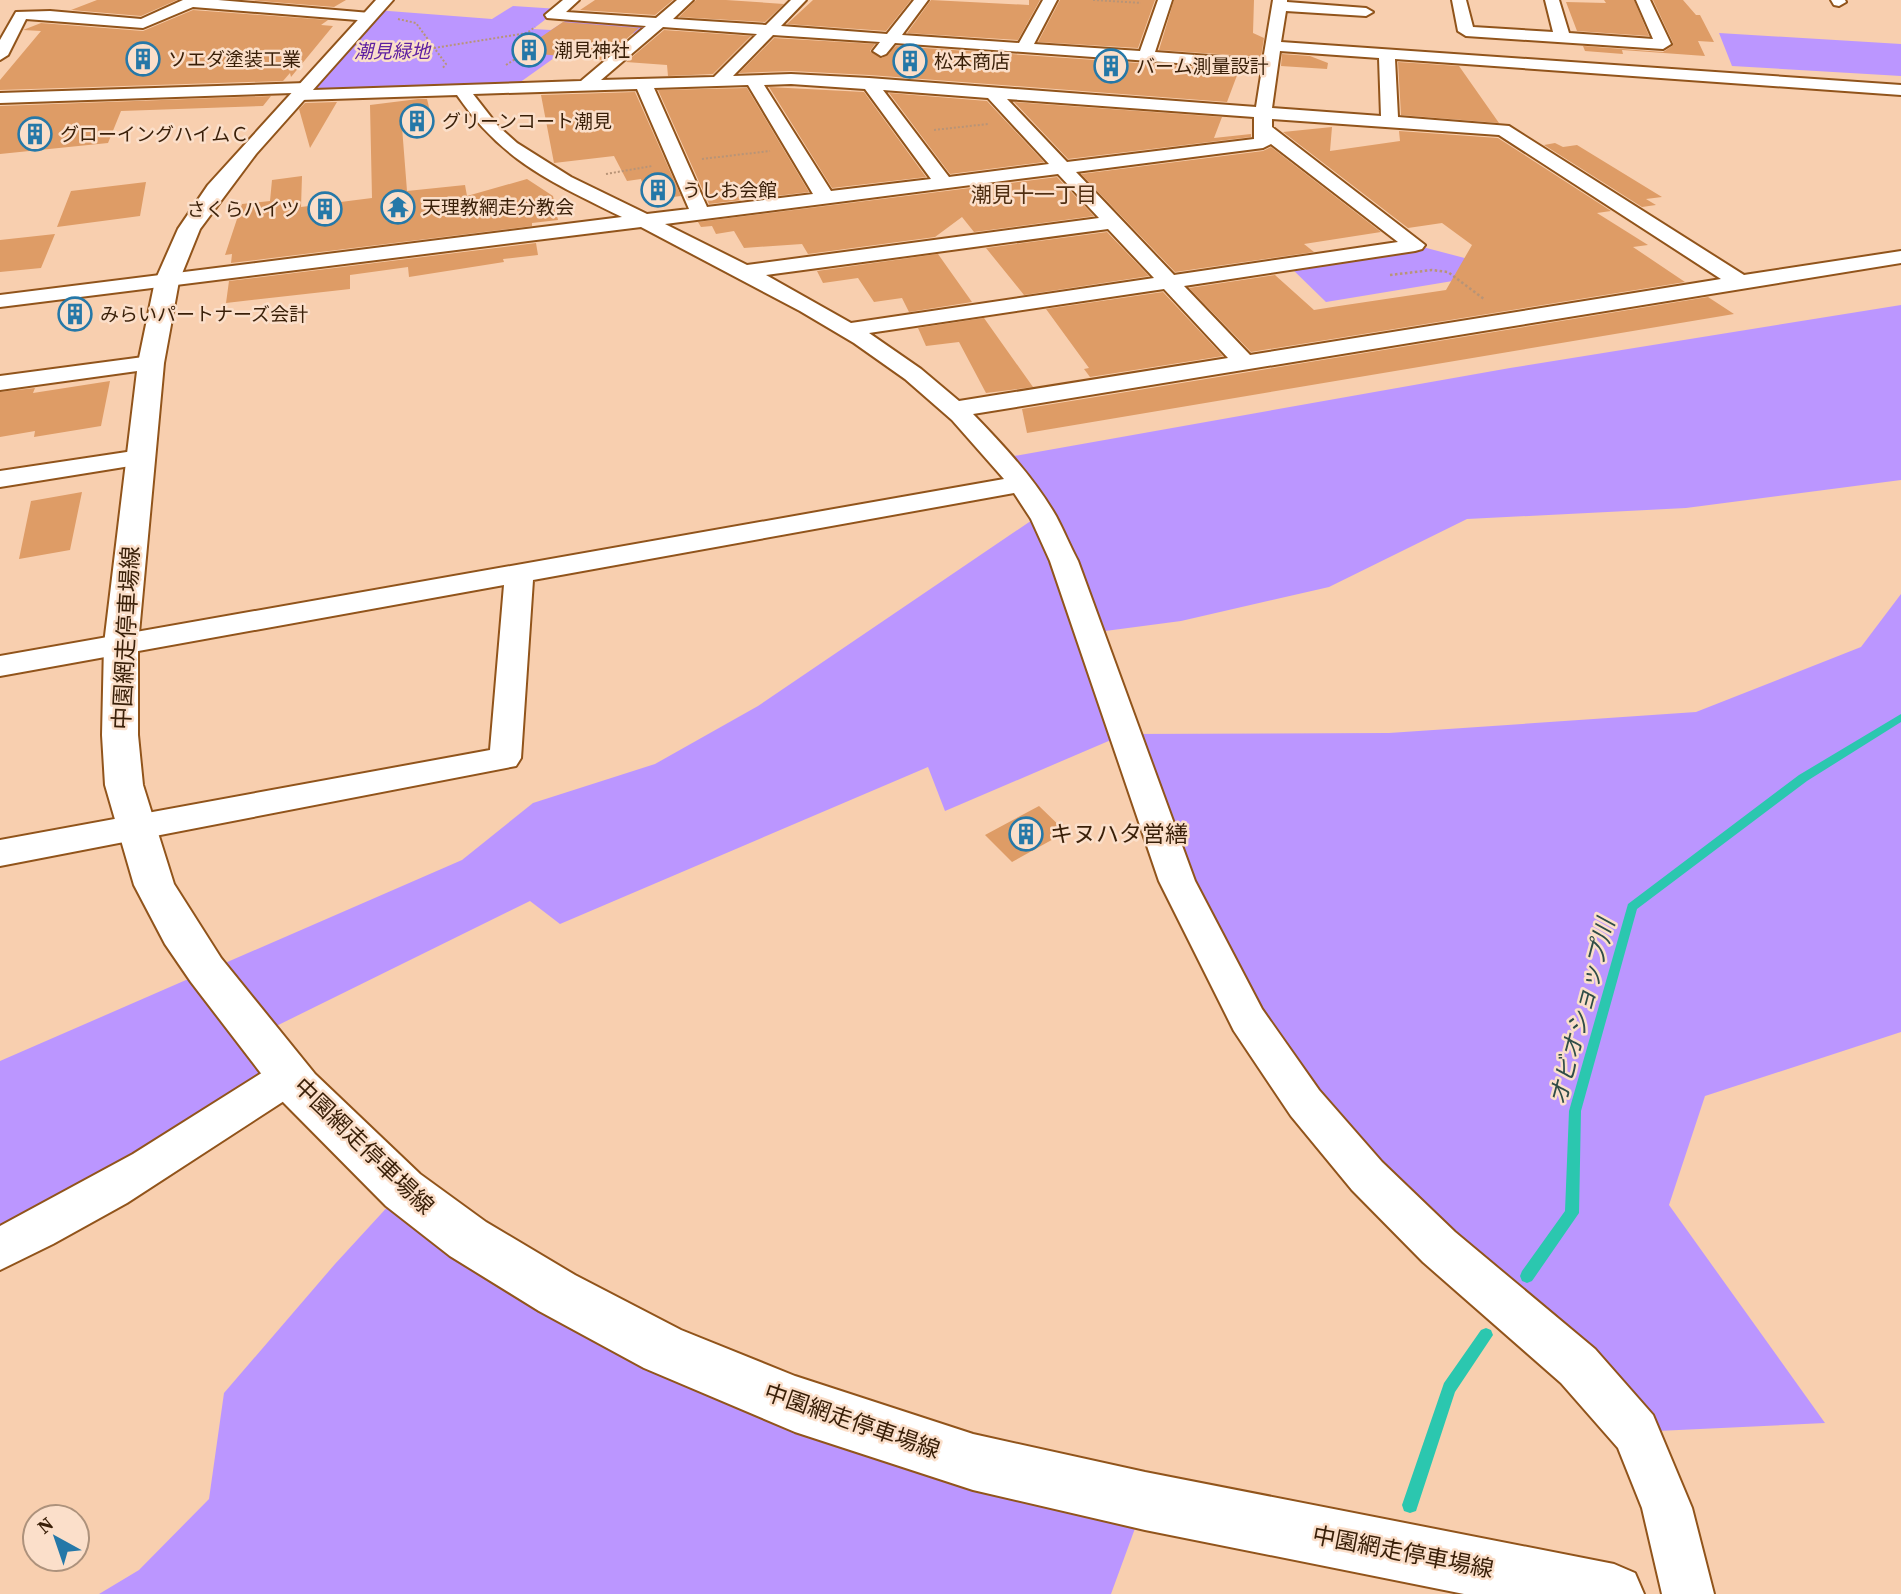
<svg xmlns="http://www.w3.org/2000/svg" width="1901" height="1594" font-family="'Source Serif 4','Noto Sans JP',serif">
	<rect width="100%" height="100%" fill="#f8cfaf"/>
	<path fill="#bb96ff" d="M513 6 559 9 533 29 551 30 573 16 660 23 646 34 592 31 512 88 300 95 376 10 492 19Z
		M1719 33 1901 44V76L1732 66Z
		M1415 245 1476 261 1495 274 1326 302 1288 265Z
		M1901 305V480L1686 508 1467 519 1329 587 1181 621 1090 633 1126 734 1389 733 1696 712 1861 647 1901 594V1032L1705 1096 1669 1205 1825 1423 1636 1432 1497 1296 1248 1020 1125 734 945 811 928 767 560 924 530 901 258 1035 290 1076 0 1249V1061L462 860 533 803 655 764 758 706 1041 514 1003 458 1510 368Z
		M403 1190 557 1293 1145 1501 1111 1594H99L139 1570 209 1499 224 1393 335 1264Z"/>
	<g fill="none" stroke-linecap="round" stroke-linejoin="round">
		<path fill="#2bc7af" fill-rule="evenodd" d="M1901 714V722L1807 781 1637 909 1581 1111 1579 1213 1532 1281 1527 1283 1522 1281 1520 1276 1522 1271 1565 1211 1569 1111 1628 904 1799 775Z
			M1486 1328 1491 1330 1493 1335 1455 1392 1416 1511 1410 1513 1404 1511 1402 1505 1444 1383 1481 1330Z"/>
	</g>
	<path fill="#de9c66" d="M97 0H177L141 16 71 10Z
		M249 0H346L334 7Z
		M595 0H673L655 15 580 10Z
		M696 0H726L784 4 765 22 679 17Z
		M813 0H911L886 31 787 24Z
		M931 0 1029 5V0H1040L1018 40 907 33Z
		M1060 0H1155L1138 48 1038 42Z
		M1174 0H1254L1253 33 1264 38 1261 57 1159 50Z
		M1604 0H1634L1649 36 1577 31 1566 2 1606 3Z
		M1653 0H1683L1696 15H1700L1714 42 1698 41 1705 56 1622 50 1623 54 1585 51 1583 46 1663 52 1672 46 1673 43Z
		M193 10 328 20 321 25 333 26 291 77 290 73 283 81 0 90V80L41 31 23 30 41 23 143 31Z
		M563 22 639 28 602 60 519 52Z
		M664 30 751 36 713 74 668 76 667 65 626 62Z
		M774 38 875 44 870 51 882 58 896 46 1239 70 1227 102 869 75 791 71 739 73Z
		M1282 54 1310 56 1328 63 1327 69 1281 66Z
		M1398 62 1459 66 1499 123 1401 115Z
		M769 87 864 92 926 177 832 188Z
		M747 88 809 192 709 204 658 90Z
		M635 92 681 196 648 200 641 179 627 181 614 156 554 163 541 95Z
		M889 93 987 101 1044 162 950 174Z
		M271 96 263 106 121 111 108 143 0 154V106Z
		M418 99H427L433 124 402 127 407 191 465 185 467 196 527 179 553 196 558 220 532 223V226L231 263 232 254 225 255 242 204 270 201 272 180 302 176 301 207 372 198 370 105Z
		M337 102 310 148 299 109 305 103Z
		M1014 102 1222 117 1214 138 1251 134V137L1068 159Z
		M1332 127 1330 151 1400 141 1399 131 1498 138 1611 211 1597 213 1648 245 1633 247 1685 282 1251 352 1189 288 1275 275 1314 310 1339 306 1446 290 1472 245 1442 223 1408 228 1283 132Z
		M1555 143 1563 147 1577 145 1662 197 1646 199 1656 205 1642 207 1544 145Z
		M1271 147 1381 232 1304 244 1314 252 1175 272 1081 174 1263 151Z
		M1057 177 1094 216 974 232 962 217 935 237 808 254 802 244 744 248 734 231 716 234 712 226 701 227 698 222Z
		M146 182 140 216 57 227 71 191Z
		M1107 232 1149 276 1024 295 986 248Z
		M55 234 41 268 0 272V240Z
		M536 243 538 255 503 259 504 262 409 277 408 267 350 275V289L226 303 229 281Z
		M938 254 972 302 909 312 902 298 874 302 858 278 823 283 817 271Z
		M1163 292 1223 356 1090 377 1084 369 1089 368 1046 309Z
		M1708 297 1734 314 1027 433 1022 409Z
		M984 318 1033 387 986 393 959 342 926 346 918 328Z
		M110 381 101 426 34 437 35 431 0 437V392L35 388 33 393Z
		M82 492 70 550 19 559 31 501Z
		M1039 806 1066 832 1012 862 985 835Z"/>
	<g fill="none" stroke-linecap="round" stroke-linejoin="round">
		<defs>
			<path id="minor" d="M183 0H218L370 13 377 17 370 21 193 7 143 28 26 19 8 55 0 60V40L16 12 50 11 141 19Z
				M563 0H579L566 12 656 18 677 0H693L673 19 766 25 791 0H806L781 26 887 34 914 0H928L902 35 1019 43 1043 0H1057L1034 44 1140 51 1158 0H1172L1155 52 1263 60 1273 0H1287V2L1366 8 1373 12 1366 16 1286 11 1281 42 1901 85V95L1395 59 1398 117 1509 126 1744 275 1901 251V263L973 414C1004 446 1034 478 1056 516 1064 531 1070 546 1078 561L1195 881 1262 1009 1319 1090 1382 1162 1455 1232 1595 1349 1653 1415 1692 1508 1714 1594H1662L1642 1508 1618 1448 1561 1383 1423 1262 1352 1190 1291 1116 1234 1031 1159 881 1050 561 1031 519 1014 493 533 580 521 758 516 766 0 866V840L490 750 504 585 0 676V656L1004 479 952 420 905 379 854 343 800 311 641 227 0 307V295L622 217C552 182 503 162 457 95L300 100 294 99 293 93 0 103V93L306 83 312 85 313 90 581 81 646 26 547 18 545 15ZM663 27 757 34 714 77 601 80ZM773 35 880 42 873 51 881 56 886 54 895 43 1262 69 1256 107 869 78 791 74 733 76ZM1280 51 1379 58 1381 116 1272 108ZM791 84 865 89 931 179 831 191 764 85ZM748 85 813 194 707 207 654 88ZM637 89 689 209 647 214 571 177 517 143 498 126 473 94ZM883 90 988 98 1049 164 949 177ZM1007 99 1254 117V139L1067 162ZM1272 119 1499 135 1721 279 1250 355 1184 286 1415 251 1422 249 1425 245 1272 127ZM1271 144 1398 242 1174 275 1076 172 1263 148ZM1058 174 1099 218 747 265 665 224ZM1108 229 1154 278 851 323 766 275ZM1164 289 1228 358 959 401 921 369 869 333Z
				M1452 0H1466L1473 27 1553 32 1545 0H1559L1569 33 1653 39 1636 0H1650L1671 44 1663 49 1466 36 1458 31Z
				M1831 0H1845L1846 2 1839 6 1834 5Z
				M151 356 159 358 162 363 159 368 0 390V376Z
				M140 450 149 453 153 458 149 463 0 487V471Z
				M290 1059 304 1064 310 1076 304 1088 127 1203 53 1244 0 1270V1226L133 1154 276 1064Z"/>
			<path id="major" d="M376 0H393L256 154 200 229 179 281 164 363 138 644V735L143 785 174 884 221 958 315 1074 420 1174 486 1222 575 1275 681 1330 795 1376 973 1434 1145 1472 1614 1564 1635 1573 1644 1594H1464L1145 1530 973 1490 795 1432 644 1368 539 1311 450 1256 386 1206 283 1102 191 982 165 944 134 885 105 785 102 735 104 644 138 363 155 281 178 229 208 185Z"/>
		</defs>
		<use href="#minor" stroke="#91541b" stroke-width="4"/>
		<use href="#major" stroke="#91541b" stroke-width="4"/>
		<path stroke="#b89477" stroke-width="2" stroke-dasharray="2 2" stroke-linecap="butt" d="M1093 0 1141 3
			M398 19 416 23 446 64 442 69
			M434 48 527 33 535 27
			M506 65 523 54
			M934 130 988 124
			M702 159 770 151
			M606 174 652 166"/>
		<path stroke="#b89477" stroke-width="2.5" stroke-dasharray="2.5 2.5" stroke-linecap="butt" d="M1390 275 1432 270 1448 272 1484 299"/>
		<use href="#minor" fill="#fff" fill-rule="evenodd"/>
		<use href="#major" fill="#fff" fill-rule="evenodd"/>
	</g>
	<defs>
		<symbol id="building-ring" viewBox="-11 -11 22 22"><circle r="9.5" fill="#fbdfca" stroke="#2578a8" stroke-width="1.5"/><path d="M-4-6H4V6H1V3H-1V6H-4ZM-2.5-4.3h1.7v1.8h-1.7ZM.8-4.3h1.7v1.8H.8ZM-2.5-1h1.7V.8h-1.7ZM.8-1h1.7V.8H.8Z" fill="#2578a8"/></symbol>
		<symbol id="temple-ring" viewBox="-11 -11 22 22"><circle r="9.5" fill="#fbdfca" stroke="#2578a8" stroke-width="1.5"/><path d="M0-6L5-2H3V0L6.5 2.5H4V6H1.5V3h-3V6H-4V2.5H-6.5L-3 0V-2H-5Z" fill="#2578a8"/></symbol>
	</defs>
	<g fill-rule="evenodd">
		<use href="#building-ring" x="510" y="31" width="38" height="38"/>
		<use href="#building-ring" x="124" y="40" width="38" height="38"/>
		<use href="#building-ring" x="891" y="42" width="38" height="38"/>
		<use href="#building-ring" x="1092" y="47" width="38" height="38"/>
		<use href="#building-ring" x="398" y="102" width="38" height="38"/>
		<use href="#building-ring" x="16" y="115" width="38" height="38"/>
		<use href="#building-ring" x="639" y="171" width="38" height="38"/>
		<use href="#temple-ring" x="379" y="188" width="38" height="38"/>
		<use href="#building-ring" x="306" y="190" width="38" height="38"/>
		<use href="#building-ring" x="56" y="295" width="38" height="38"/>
		<use href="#building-ring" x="1007" y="815" width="38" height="38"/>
	</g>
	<g text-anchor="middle" stroke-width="5" stroke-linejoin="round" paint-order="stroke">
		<g font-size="19" fill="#391f08" stroke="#fbdfca" text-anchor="start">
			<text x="554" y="57">潮見神社</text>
			<text x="168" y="66">ソエダ塗装工業</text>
			<text x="934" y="68">松本商店</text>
			<text x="1136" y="73">バーム測量設計</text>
			<text x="442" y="128">グリーンコート潮見</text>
			<text x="60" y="141">グローイングハイムＣ</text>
			<text x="682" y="197">うしお会館</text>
			<text x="422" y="214">天理教網走分教会</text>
			<text x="300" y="216" text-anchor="end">さくらハイツ</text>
			<text x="100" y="321">みらいパートナーズ会計</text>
		</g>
		<g font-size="19" font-style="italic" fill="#5e20a1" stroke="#fbdfca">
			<text x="392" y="58">潮見緑地</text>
		</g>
		<g font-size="21" fill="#502f12" stroke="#fbdfca">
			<text x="1034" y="202">潮見十一丁目</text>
		</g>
		<g font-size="23" fill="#391f08" stroke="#fbdfca">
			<text transform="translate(126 638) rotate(-87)" y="8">中園網走停車場線</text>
			<text transform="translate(364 1146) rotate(44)" y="8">中園網走停車場線</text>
			<text transform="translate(852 1421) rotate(19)" y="8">中園網走停車場線</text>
			<text transform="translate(1403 1552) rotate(11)" y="8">中園網走停車場線</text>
		</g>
		<g font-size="23" fill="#391f08" stroke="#fbdfca" text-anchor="start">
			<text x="1050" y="842">キヌハタ営繕</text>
		</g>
		<g font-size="24" font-style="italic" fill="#2f4d47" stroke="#fbdfca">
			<text transform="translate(1582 1012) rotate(-75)" y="8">オビオショップ川</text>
		</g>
	</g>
	<g transform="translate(56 1538) rotate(320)"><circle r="33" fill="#fbdfca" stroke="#ad927c" stroke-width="2"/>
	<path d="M0-5L12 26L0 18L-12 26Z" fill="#2578a8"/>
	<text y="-10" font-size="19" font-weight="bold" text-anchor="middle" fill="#391f08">N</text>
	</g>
</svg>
